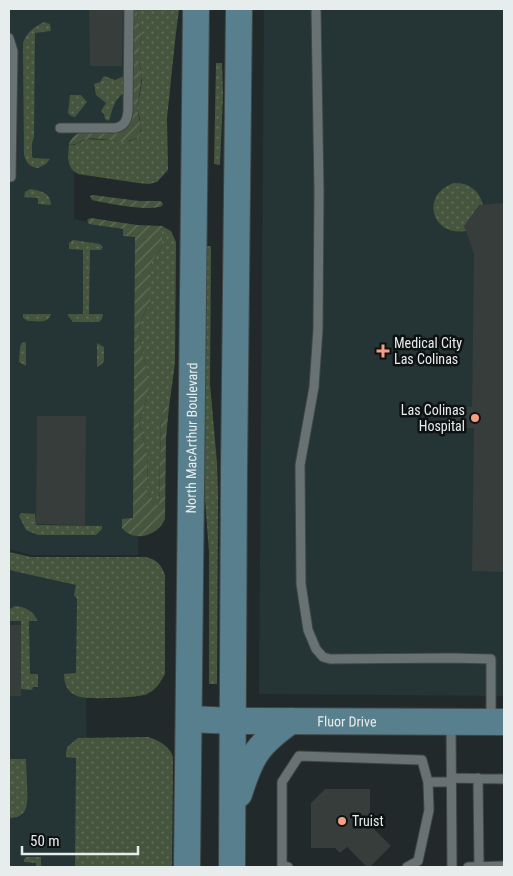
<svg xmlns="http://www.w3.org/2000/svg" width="513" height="876" font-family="'Roboto Condensed',sans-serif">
	<defs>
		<pattern id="grass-dots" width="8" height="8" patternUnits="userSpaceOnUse" patternTransform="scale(1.25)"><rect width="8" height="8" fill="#46563e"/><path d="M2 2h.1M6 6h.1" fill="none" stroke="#616e5a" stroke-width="1.8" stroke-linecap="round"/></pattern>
		<pattern id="garden-furrows" width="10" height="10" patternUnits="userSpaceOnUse" patternTransform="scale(1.25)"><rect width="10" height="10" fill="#46563e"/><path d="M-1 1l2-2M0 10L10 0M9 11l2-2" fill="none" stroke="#616e5a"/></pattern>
	</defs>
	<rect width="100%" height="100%" fill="#22292a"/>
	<path fill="#253435" d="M10 9H131L134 133 74 140V219L138 233V555H31L9 549V10Z
		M264 9H504V696L259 694Z
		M9 563 85 581 88 867H9Z"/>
	<path fill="url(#grass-dots)" d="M137 9H179C174 45 171 82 167 118L168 170 157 182 149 184 138 183 78 174C66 168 68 156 69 144L74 145 86 139 130 141 137 138 141 131 140 119 137 109 142 81 141 70 138 58 142 34 138 21Z
		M44 22 50 24 51 31 35 33 34 137 32 143V156L33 158 50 159 46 164 38 168C30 167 26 163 24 155L23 45C24 34 34 27 44 22Z
		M216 63H222L223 95 220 165 214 164Z
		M104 76 115 80 124 76V93C114 99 112 111 109 121L105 119 104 114 101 111 106 103 96 95 94 84 100 82Z
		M70 95H81L87 102 75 117 71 116 68 113Z
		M454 183C470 183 479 190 483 205L466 231C431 237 420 194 454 183Z
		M30 189C40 191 51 192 51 205L38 204V198L24 197 25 192Z
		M162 226 171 231 176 242 175 363 169 407H164L161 417 159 508 148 493 147 487 148 456 139 423 149 389V376L144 359 139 333 140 322 150 302V265L162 246Z
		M73 240 100 244 103 247 101 250H90L89 314H103L102 319 99 322H73L68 316V314H83V250L69 249V243Z
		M205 246H211V252L210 384 217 463 218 495 217 684H209V552L204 487Z
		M23 314H51C49 324 36 321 28 321L23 318Z
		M26 342V366L19 362 20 347 22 343Z
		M97 343 104 347V361L101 365 97 367Z
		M21 513 35 514 36 525 102 526V529L96 535H38L26 530 19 516Z
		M9 552 31 557H146C157 560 161 564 165 575V674C160 683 156 690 147 694 139 698 84 700 77 696 67 692 64 683 64 674L76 673 77 599 74 595 76 585 9 570Z
		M15 606C26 607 33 611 38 621H29L30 674H38V687H33L32 690 21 689V621H9L10 609Z
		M148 737C158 740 170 746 173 757L172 867H75L76 758 66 757V752L68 746 78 738Z
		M9 759H26C26 769 29 801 26 808 23 816 16 818 9 818Z
		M26 857H41V867H36V863L24 862V859Z"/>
	<path fill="url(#garden-furrows)" d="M133 9H137L138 21 142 34 138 58 142 76 137 109 141 126 140 135C127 148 104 136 87 139 79 140 78 146 69 144 80 114 127 154 132 114Z
		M93 195 139 201H159L162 202 163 205C153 213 106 203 92 200L90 196Z
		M91 218 137 225 162 226V246L150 265V302L140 322 139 333 144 359 149 376V389L139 423 148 456 147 487 148 493 159 507 161 417 164 407H169L166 438 165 519C158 536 134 543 122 528V519L133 518 135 237 123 236V229L89 224 87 220Z"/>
	<path fill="#363d3a" d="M89 9H123L122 66H90Z
		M504 203V572L472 571 474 428H446V407H472L474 254 464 226 479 205Z
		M37 416H86L85 525 36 524Z
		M9 625H21V696H9Z
		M325 789H370V813L376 818 369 824 391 846 370 867H367L347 847 340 853 335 848H311V803Z"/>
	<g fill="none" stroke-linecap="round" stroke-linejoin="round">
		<defs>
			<path id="lane" d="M316 9 319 191 318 329 314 387 300 465 301 584 308 630 316 649 323 657 330 659 452 658 491 659V721
				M9 38 13 51 11 177
				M60 128H115C125 126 127 120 128 111L129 9
				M451 725 452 867
				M451 778 504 779
				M478 778 479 867
				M428 782H451
				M288 867 282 865V782L299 756 422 760 428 782 429 810 418 861 407 867
				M468 867 504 866"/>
			<g id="secondary">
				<path id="s1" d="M189 719 233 721 504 722"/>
				<path d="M239 794C251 756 257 745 291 721"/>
				<path id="s2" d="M187 867 196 9"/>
				<path d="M232 867 234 472 239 9"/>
			</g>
		</defs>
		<use href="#lane" stroke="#404646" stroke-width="11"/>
		<use href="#secondary" stroke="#404646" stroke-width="28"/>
		<use href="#lane" stroke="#697272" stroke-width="9"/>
		<use href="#secondary" stroke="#577f8d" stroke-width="26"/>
	</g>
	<g fill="#f39f84" stroke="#0e1111" stroke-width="2">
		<path d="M380.5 343.5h5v5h5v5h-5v5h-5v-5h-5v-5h5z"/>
		<circle cx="475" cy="418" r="5"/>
		<circle cx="342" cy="821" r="5"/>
	</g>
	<g text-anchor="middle" stroke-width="5" stroke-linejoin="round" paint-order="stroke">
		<g font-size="14" fill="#e7ecec" stroke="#0e1111" text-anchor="start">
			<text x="394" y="348">Medical City<tspan x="394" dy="16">Las Colinas</tspan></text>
			<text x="465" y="415" text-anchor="end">Las Colinas<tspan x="465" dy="16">Hospital</tspan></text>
			<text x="352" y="826">Truist</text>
		</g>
		<g font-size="14" fill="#e7ecec" stroke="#0e1111">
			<text dy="5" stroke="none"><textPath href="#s2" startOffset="429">North MacArthur Boulevard</textPath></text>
			<text dy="5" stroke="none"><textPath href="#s1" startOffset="158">Fluor Drive</textPath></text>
		</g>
	</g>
	<rect width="513" height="876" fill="none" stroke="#e7ecec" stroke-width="20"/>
	<path d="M22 846v8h116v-8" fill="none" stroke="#e7ecec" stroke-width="2.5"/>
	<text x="30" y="846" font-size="15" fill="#e7ecec" stroke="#0e1111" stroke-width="4" paint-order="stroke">50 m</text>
</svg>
